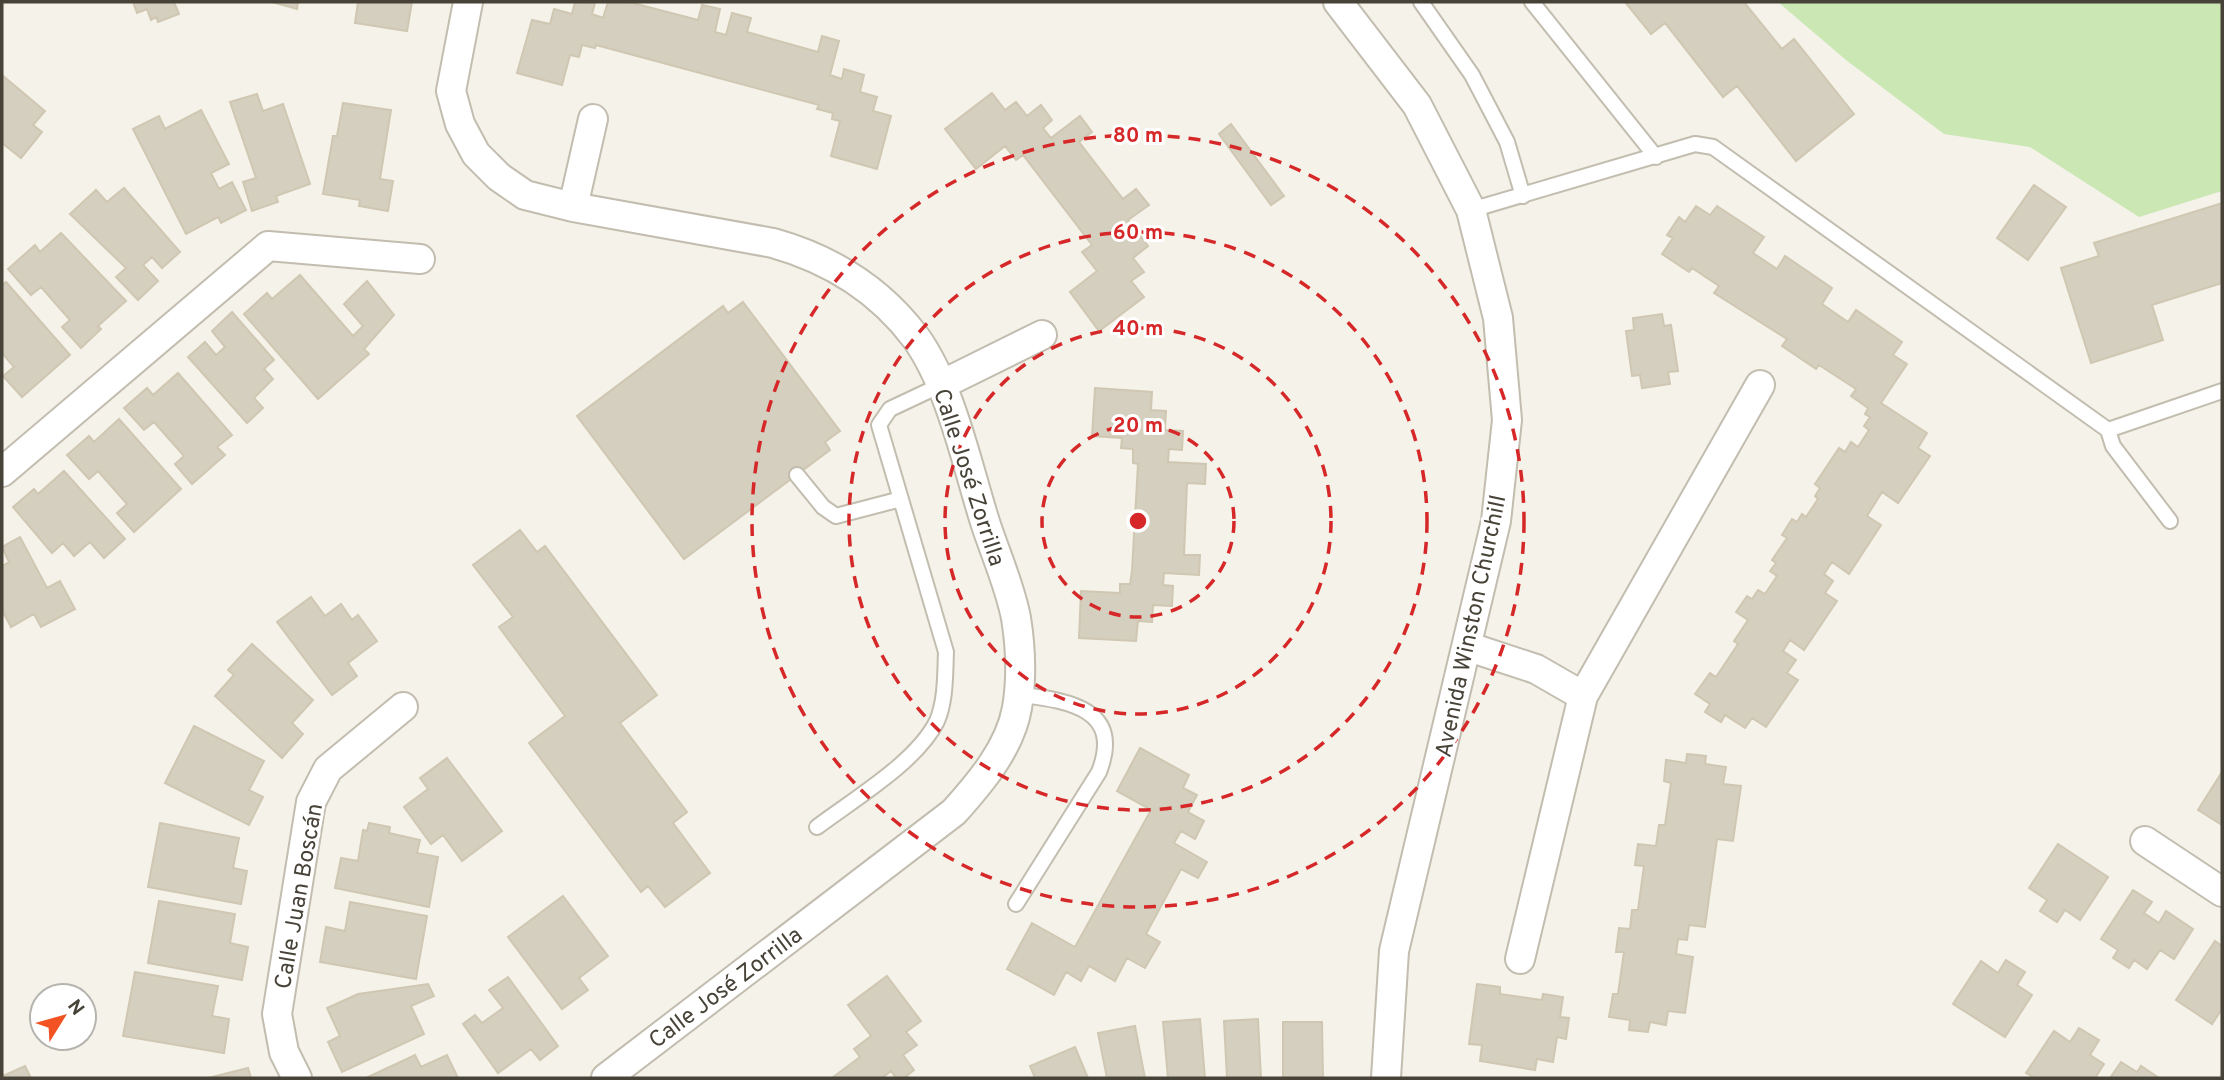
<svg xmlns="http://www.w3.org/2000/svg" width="2224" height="1080" font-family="Overpass,sans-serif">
	<rect width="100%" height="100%" fill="#f4f2e9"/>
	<path fill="#cbe7b4" d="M1778 2H2222V191L2139 217 2030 147 1944 134 1846 60Z"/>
	<path fill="#d5cfbf" stroke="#d0c7b2" stroke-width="2" d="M133 2H174L179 14 158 22 156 17 151 20 147 9 137 13Z
		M272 2H298L297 9Z
		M358 2H412L407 31 355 23Z
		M575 2 595 3 592 14 603 18 608 2H629L698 20 702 5 720 9 715 32 726 35 732 13 751 18 747 32 818 52 822 36 839 41 830 75 842 79 844 69 864 75 860 92 877 97 873 111 891 116 877 169 831 156 840 121 832 119 833 113 817 109 819 105 596 45 595 48 582 45 579 57 570 55 562 85 517 73 532 20 550 24 554 9 572 14Z
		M1625 2H1744L1782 49 1794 39 1854 114 1796 161 1737 86 1723 97 1665 23 1651 34Z
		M2 75 45 111 33 125 42 132 21 158 2 143Z
		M992 93 1005 110 1016 102 1027 116 1041 105 1052 120 1043 128 1051 138 1080 116 1092 132 1079 142 1123 199 1136 189 1149 205 1128 220 1148 246 1133 258 1144 272 1131 281 1144 297 1099 331 1070 292 1097 271 1082 252 1092 245 1023 155 1016 160 1005 146 976 169 945 129Z
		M257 94 263 111 283 104 310 184 276 196 278 202 252 211 243 182 256 178 230 102Z
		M343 103 391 110 380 179 393 181 388 211 359 206 360 200 323 194 333 136H337Z
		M201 110 229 164 211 173 219 189 232 182 246 210 221 223 218 217 186 234 133 129 159 116 165 129Z
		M1231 124 1284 196 1271 205 1219 134Z
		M2034 185 2066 207 2028 260 1997 238Z
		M124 188 180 252 162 268 152 257 143 265 158 281 138 300 116 277 126 268 70 214 96 190 107 202Z
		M2222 203V283L2152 305 2163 340 2091 363 2061 268 2099 256 2094 243Z
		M1696 206 1710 215 1717 206 1764 237 1753 253 1777 269 1785 256 1832 288 1822 304 1848 322 1856 310 1902 342 1893 355 1907 364 1881 403 1927 433 1918 448 1930 456 1898 503 1882 492 1867 516 1881 525 1849 574 1832 562 1824 574 1833 581 1825 593 1837 601 1804 650 1790 640 1783 651 1796 660 1787 673 1798 680 1766 727 1752 718 1745 728 1725 715 1721 722 1705 712 1710 704 1695 694 1710 673 1716 677 1738 644 1734 641 1748 620 1736 612 1747 596 1752 599 1758 590 1765 594 1777 576 1770 571 1776 563 1772 560 1787 538 1782 535 1792 519 1797 522 1802 514 1806 517 1818 499 1815 496 1820 488 1815 484 1839 448 1845 452 1851 442 1858 447 1869 430 1864 426 1870 417 1865 414 1868 408 1851 396 1856 389 1819 365 1816 369 1782 346 1787 339 1714 293 1719 286 1692 268 1689 272 1662 254 1673 238 1667 235 1679 217 1685 222Z
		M61 233 126 301 98 326 101 329 81 348 62 327 70 320 41 287 31 295 8 269 35 245 40 252Z
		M300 275 353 336 363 326 344 304 367 281 394 315 364 349 369 354 318 399 244 314 267 293 272 299Z
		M6 282 70 355 22 397 3 376 14 367 2 353V285Z
		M743 302 840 431 825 442 830 450 684 559 577 416 723 306 728 313Z
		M232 312 274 360 264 369 273 379 254 398 263 408 247 423 188 357 205 342 216 355 225 347 212 331Z
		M1662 314 1664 326 1671 325 1678 371 1668 372 1670 384 1642 388 1640 375 1632 376 1626 331 1634 330 1633 318Z
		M178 373 232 435 217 447 225 455 192 484 175 464 184 456 154 422 144 430 124 408 147 388 153 395Z
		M1095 388 1152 392 1151 410 1166 411 1165 430 1183 431 1182 450 1169 449 1168 462 1206 464 1205 484 1187 483 1184 555H1200L1199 575 1164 573 1163 585 1173 586 1172 606 1153 605 1152 622 1138 621 1136 641 1079 638 1081 591 1120 593V584H1130L1132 571 1138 464 1133 463V449L1121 448 1122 438 1092 436Z
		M119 419 181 489 134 532 117 513 127 504 98 471 89 479 67 455 89 436 94 442Z
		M64 471 125 539 104 558 90 542 74 556 63 543 52 553 13 507 34 489 38 494Z
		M520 530 537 552 545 546 657 695 620 723 687 812 673 823 710 873 665 907 648 886 641 892 529 743 565 716 499 627 513 617 473 565Z
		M20 537 47 588 60 581 75 609 41 627 34 614 11 627 2 610V566L9 562 2 547Z
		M311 597 325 616 341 604 352 620 358 615 377 641 348 663 357 676 332 695 277 622Z
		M252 644 313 700 292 723 303 734 282 758 215 696 234 675 228 670Z
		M194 726 264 761 249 790 263 797 249 825 165 783Z
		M1140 748 1189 775 1183 788 1197 795 1188 812 1204 821 1195 839 1181 831 1174 843 1207 862 1198 878 1181 869 1146 934 1160 942 1145 968 1127 958 1115 981 1089 966 1081 981 1066 972 1054 995 1007 969 1032 923 1075 947 1151 810 1117 791Z
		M1687 754 1706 756 1705 764 1726 767 1723 784 1741 786 1733 841 1717 839 1705 927 1689 925 1687 940 1678 939 1676 954 1693 957 1685 1013 1668 1011 1666 1025 1650 1022 1648 1032 1629 1030 1630 1020 1609 1017 1613 994H1618L1624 952H1616L1619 928 1630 929 1632 910H1638L1644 866 1635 865 1638 844 1656 846 1659 825H1665L1671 783 1664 781 1666 760 1686 763Z
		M447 758 502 831 462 861 443 835 431 844 404 807 428 789 420 778Z
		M2222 772V825L2198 810Z
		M160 823 239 838 233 868 247 871 241 904 148 887Z
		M369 823 390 827 389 833 420 840 417 853 438 857 429 907 335 888 341 858 358 861 363 830 367 831Z
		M2058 844 2108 877 2080 920 2065 910 2057 922 2040 911 2047 900 2029 888Z
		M2133 890 2152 902 2144 913 2159 923 2166 911 2193 929 2174 959 2160 950 2147 969 2134 960 2129 968 2113 958 2118 950 2101 939Z
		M563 896 608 956 579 978 588 990 562 1009 508 937Z
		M159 901 235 914 230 943 248 947 242 980 148 963Z
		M350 902 427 916 416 979 320 962 326 927 345 931Z
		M2215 941 2222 946V1009L2212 1024 2176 1000Z
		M2006 960 2025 972 2017 985 2032 995 2005 1037 1953 1004 1981 961 1998 973Z
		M135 972 218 986 212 1016 229 1019 224 1053 123 1036Z
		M887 976 921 1021 906 1032 917 1045 903 1055 914 1070 904 1078H896L891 1071 882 1078H832L860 1057 854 1049 871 1036 848 1005Z
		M508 977 558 1046 540 1060 531 1049 498 1073 463 1024 475 1015 482 1023 503 1008 489 990Z
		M428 984 434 996 411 1006 424 1034 342 1072 328 1042 340 1036 327 1008 358 994Z
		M1477 984 1500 987V994L1542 1000 1543 994 1563 997 1560 1017 1569 1018 1566 1039 1557 1037 1553 1062 1537 1059 1535 1070 1480 1061 1482 1045 1469 1044Z
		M1200 1019 1205 1078H1168L1163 1022Z
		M1258 1019 1261 1078H1227L1224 1021Z
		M1283 1022H1322L1323 1078H1283Z
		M1135 1026 1145 1078H1107L1098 1033Z
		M2079 1028 2099 1040 2090 1055 2104 1064 2095 1078H2035L2026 1073 2054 1031 2070 1042Z
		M1075 1047 1088 1078H1035L1030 1066Z
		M415 1055 421 1067 447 1055 458 1078H366Z
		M2121 1062 2137 1072 2141 1066 2159 1078H2110Z
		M25 1066 31 1078H2V1073L3 1076Z
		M248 1068 251 1078H208Z"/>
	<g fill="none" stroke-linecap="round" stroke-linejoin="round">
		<defs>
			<path id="lane" d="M1421 2 1472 75 1507 142 1523 196
				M1532 2 1656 157
				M1471 210 1695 144 1713 147 2108 430 2113 446 2170 521
				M2108 430 2222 391
				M797 475 823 507 836 516 901 499
				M817 827C854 799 917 762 937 721 946 700 945 673 946 652L879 425 890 409 941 385
				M1016 904 1099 772C1124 707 1066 701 1018 694"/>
			<path id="street" d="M468 2 451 91 460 124 476 154 499 177 525 195 573 207 773 243C830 259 880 290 916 338 951 387 967 465 985 522 995 553 1010 586 1016 618 1021 649 1022 678 1017 708 1010 748 980 783 954 812L606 1078
				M1338 2 1417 105 1471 210 1498 318 1507 420 1496 521 1394 951 1386 1078
				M573 207 593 119
				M941 385 1042 335
				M2 472 268 246 420 259
				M1469 647 1536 669 1583 696
				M2145 841 2222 892
				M1520 959 1583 696 1760 385
				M297 1078 284 1052 277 1014 311 802 328 769 403 707"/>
		</defs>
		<use href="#lane" stroke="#c2bdaf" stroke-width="18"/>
		<use href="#street" stroke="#c2bdaf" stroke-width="32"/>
		<use href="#lane" stroke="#fff" stroke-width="14"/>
		<use href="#street" stroke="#fff" stroke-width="28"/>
	</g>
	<g fill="none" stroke="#d62828" stroke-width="3.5" stroke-dasharray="12 9">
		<circle cx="1138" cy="521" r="96"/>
		<circle cx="1138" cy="521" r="193"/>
		<circle cx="1138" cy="521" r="289"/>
		<circle cx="1138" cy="521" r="386"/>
	</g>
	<g text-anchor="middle" stroke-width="6" stroke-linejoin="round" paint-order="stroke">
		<g font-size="23" fill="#484338" stroke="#fff">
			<text transform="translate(970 477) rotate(72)" y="8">Calle José Zorrilla</text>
			<text transform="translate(1470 626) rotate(-78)" y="8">Avenida Winston Churchill</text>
			<text transform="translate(298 896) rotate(-80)" y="8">Calle Juan Boscán</text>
			<text transform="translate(725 987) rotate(-37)" y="8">Calle José Zorrilla</text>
		</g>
	</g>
	<circle cx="1138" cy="521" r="10" fill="#d62828" stroke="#fff" stroke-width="3.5"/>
	<g font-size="21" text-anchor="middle" font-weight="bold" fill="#d62828" stroke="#fff" stroke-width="6" stroke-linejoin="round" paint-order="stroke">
		<text x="1138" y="142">80 m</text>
		<text x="1138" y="239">60 m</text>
		<text x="1138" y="335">40 m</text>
		<text x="1138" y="432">20 m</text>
	</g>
	<rect width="2224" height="1080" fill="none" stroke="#484338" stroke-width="7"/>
	<g transform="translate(63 1017) rotate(53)"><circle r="33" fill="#ffffff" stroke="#b6b4af" stroke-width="2"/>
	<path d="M0-5L12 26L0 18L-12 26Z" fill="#f35322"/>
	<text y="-10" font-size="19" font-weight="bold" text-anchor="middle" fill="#484338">N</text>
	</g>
</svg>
